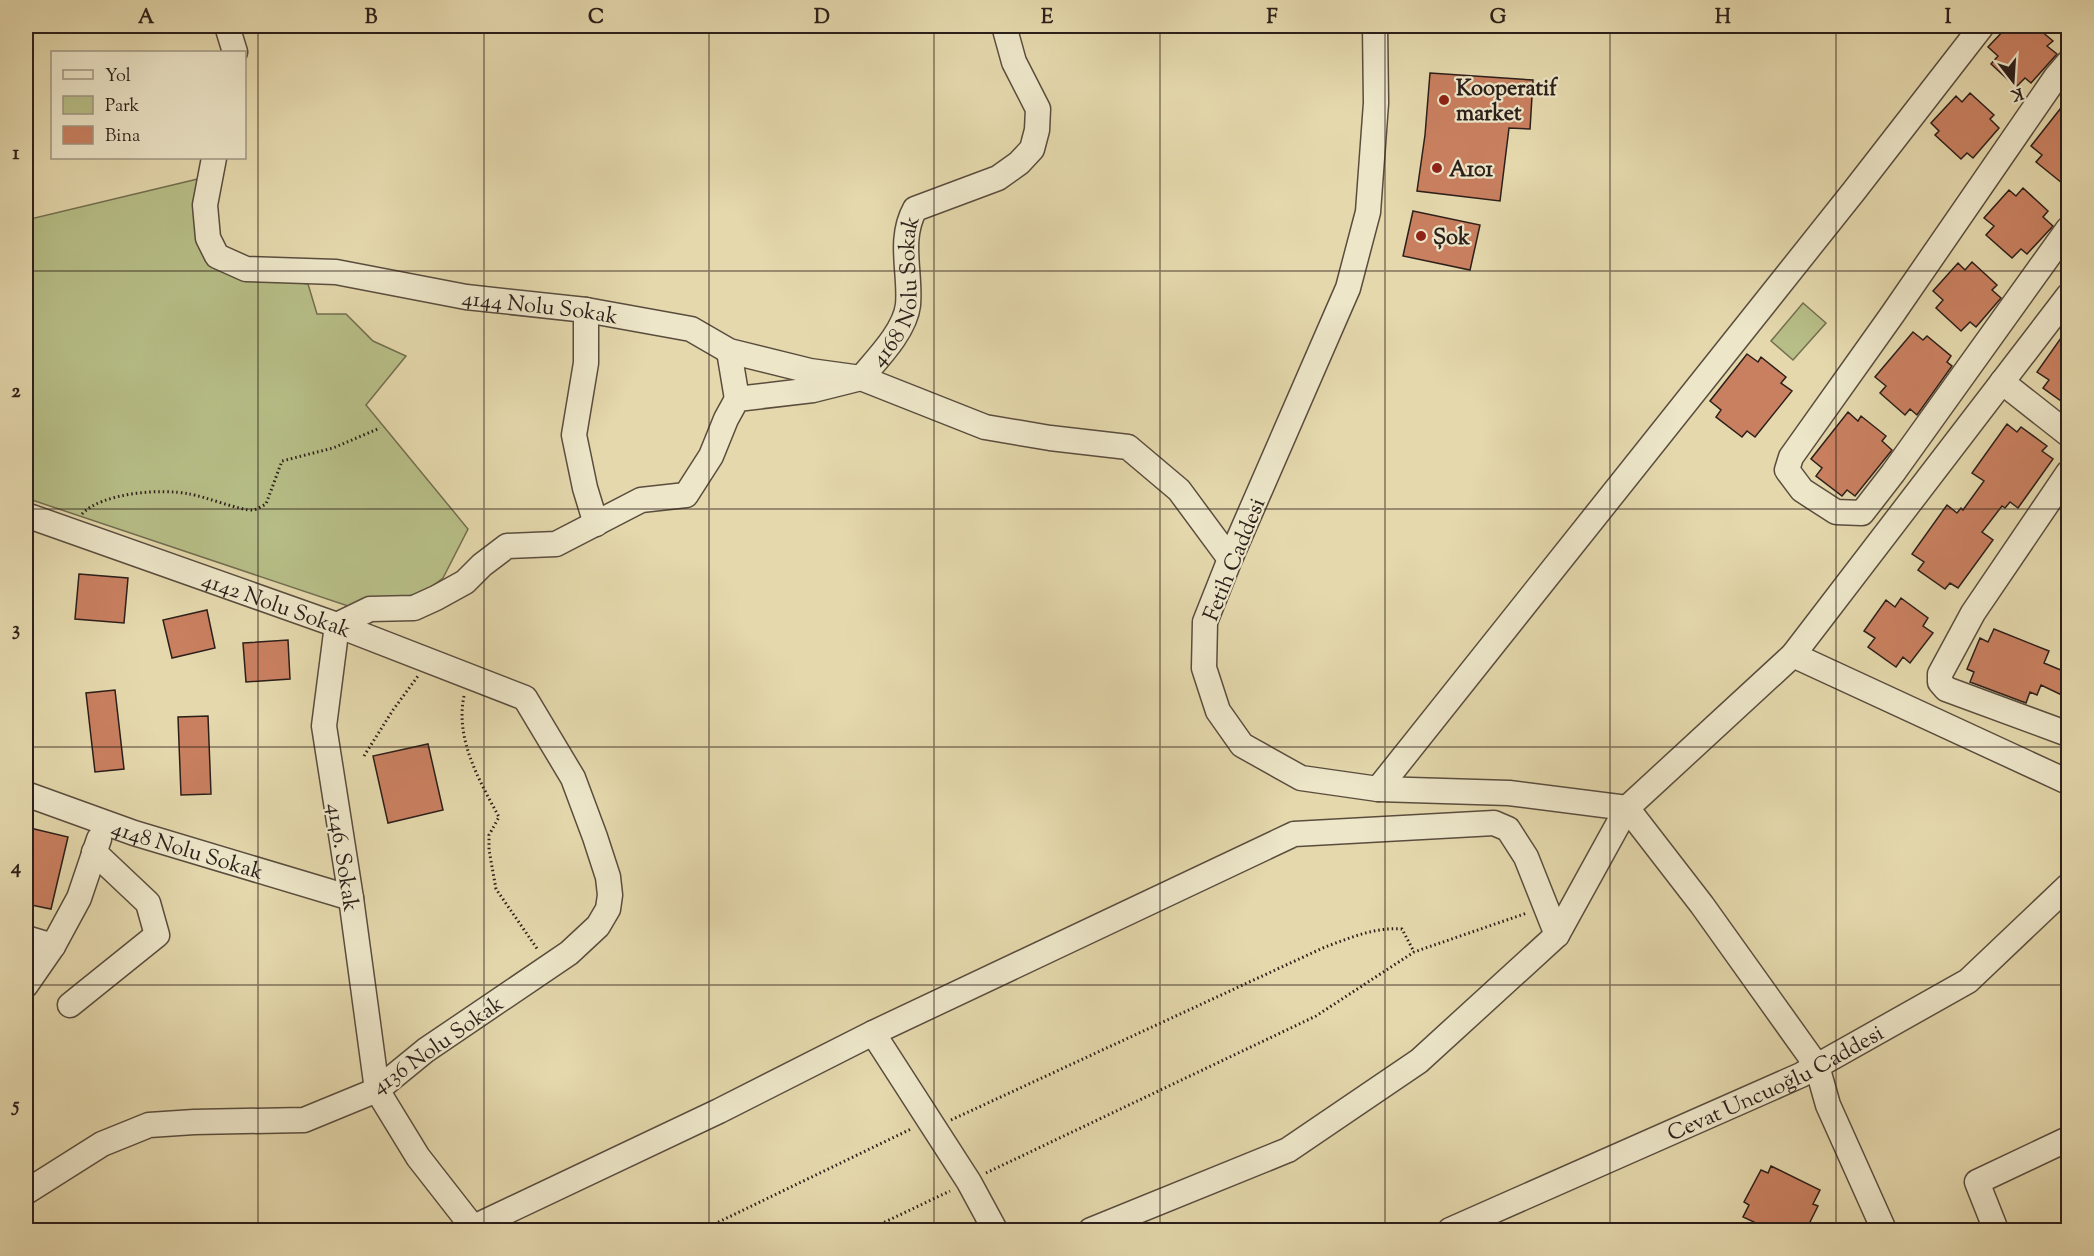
<svg xmlns="http://www.w3.org/2000/svg" width="2094" height="1256" font-family="'Sorts Mill Goudy',serif">
	<rect width="100%" height="100%" fill="#e4d8ac"/>
	<filter id="stains"><feTurbulence type="fractalNoise" baseFrequency=".00333" numOctaves="4"/><feColorMatrix values="0 0 0 0 .2 0 0 0 0 .09 0 0 0 0 .02 0 0 0 .5 -.17"/></filter>
	<radialGradient id="worn" r=".72"><stop offset=".6" stop-color="#630" stop-opacity="0"/><stop offset="1" stop-color="#630" stop-opacity=".3"/></radialGradient>
	<path fill="#b7be87" stroke="#726e50" stroke-width="1.5" d="M206 177 203 236 283 280 308 284 317 314H346L373 341 406 356 366 405 468 529 443 578 423 593 351 607 26 498V220Z
		M1803 303 1826 323 1793 360 1771 341Z"/>
	<path fill="#c98060" stroke="#2c1f1a" stroke-width="1.5" d="M2008 26H2035L2053 41 2047 46 2057 54 2031 83 2025 78 2016 87 1991 64 1998 56 1988 47Z
		M1430 73 1533 80 1530 129 1509 128 1500 201 1417 191 1425 135Z
		M1970 93 1994 115 1990 119 1999 128 1973 158 1967 153 1961 159 1935 135 1939 131 1931 123 1956 96 1962 102Z
		M2068 99V175L2062 183 2036 162 2042 155 2031 146Z
		M2023 188 2048 211 2043 217 2053 226 2027 254 2021 249 2012 258 1986 235 1994 226 1984 218 2009 190 2016 196Z
		M1413 211 1480 225 1470 270 1403 256Z
		M1972 262 1997 285 1992 290 2001 298 1976 327 1970 322 1961 331 1936 308 1943 300 1933 291 1958 263 1965 270Z
		M2068 328V406L2043 388 2049 380 2037 372Z
		M1913 332 1923 340 1927 336 1951 356 1947 362 1952 366 1917 415 1910 409 1905 415 1880 393 1886 386 1875 377Z
		M1747 354 1758 362 1761 357 1786 377 1781 383 1792 391 1755 437 1747 431 1742 437 1716 417 1721 410 1710 401Z
		M1848 412 1858 421 1861 416 1886 436 1882 441 1892 450 1855 496 1847 490 1842 496 1816 476 1822 468 1811 459Z
		M2007 424 2017 432 2021 427 2047 446 2042 451 2053 459 2018 508 2010 502 2005 508 2002 506 1982 532 1993 540 1958 588 1950 583 1945 589 1918 570 1924 562 1912 554 1947 505 1957 513 1961 508 1963 510 1984 481 1972 473Z
		M79 574 128 578 124 623 75 619Z
		M1901 598 1928 618 1923 626 1933 633 1910 663 1903 657 1896 667 1868 647 1875 638 1864 631 1886 600 1895 607Z
		M207 610 215 648 172 658 163 620Z
		M1994 629 2049 651 2044 663 2068 673V698L2041 685 2037 695 2030 692 2026 703 1970 682 1974 672 1967 669 1980 638 1988 642Z
		M288 640 290 679 246 682 243 643Z
		M115 690 124 769 95 772 86 693Z
		M208 716 211 794 181 795 178 717Z
		M428 744 443 810 388 823 373 756Z
		M26 827 68 837 51 909 26 904Z
		M1771 1166 1820 1190 1813 1204 1818 1206 1806 1230H1771L1743 1217 1749 1205 1744 1202 1761 1170 1768 1173Z"/>
	<g fill="none" stroke-linecap="round" stroke-linejoin="round">
		<defs>
			<g id="minor">
				<path d="M227 26 235 52"/>
				<path d="M1375 26 1376 103 1368 212 1348 288 1230 559 1205 622 1204 668 1218 711 1242 745 1301 778 1378 789 1509 793 1627 808"/>
				<path d="M2068 63 2056 77 1892 315 1791 457 1787 470 1802 490 1836 512 1862 513 1893 473 2068 229"/>
				<path id="s1" d="M214 158 205 205 208 238 217 256 246 269 336 272 466 297 586 310 691 329 729 351 810 371 861 378 985 427 1050 438 1128 447 1179 490 1230 559"/>
				<path d="M586 310V363L574 435 585 488 596 524"/>
				<path d="M729 351 737 399"/>
				<path id="s2" d="M861 378C877 359 905 331 908 305 911 273 898 240 915 209L998 178 1019 163 1032 149 1037 130 1038 109 1014 62 1004 26"/>
				<path d="M2002 382 2068 434"/>
				<path d="M2068 473 1973 613 1940 674V682L1946 689 2068 734"/>
				<path id="s3" d="M26 515 337 625 525 698 573 778 595 837 608 877 610 895 608 909 598 926 569 953 426 1050 377 1090 304 1120 194 1122 149 1125 102 1144 26 1192"/>
				<path d="M1793 655 2068 782"/>
				<path d="M1378 789 1854 191 1982 26"/>
				<path id="s4" d="M26 794 134 833 351 898"/>
				<path d="M1627 808 1702 905 1817 1066 1828 1105 1884 1230"/>
				<path d="M26 938 53 946"/>
				<path d="M26 985 53 946 79 898 99 839"/>
				<path d="M70 1005 157 935 148 903 94 852"/>
				<path d="M873 1033 969 1182 995 1230"/>
				<path d="M472 1230 474 1227 719 1111 873 1033 1294 834 1494 823 1508 829 1526 857 1557 935"/>
				<path d="M475 1230 418 1157 377 1090 351 898 324 726 337 625 370 609 414 608 436 598 465 582 482 565 507 546 556 544 641 500 686 495 711 456 726 419 737 399 813 390 861 378"/>
				<path d="M1091 1230 1288 1150 1419 1061 1557 935 1627 808 1793 655 2068 296"/>
				<path id="s5" d="M1450 1230 1801 1075 1968 981 2068 886"/>
				<path d="M1996 1230 1977 1182 2068 1139"/>
			</g>
		</defs>
		<use href="#minor" stroke="#5a4d3e" stroke-width="27"/>
		<path stroke="#2c1f1a" stroke-width="3" stroke-dasharray="1.5 3" stroke-linecap="butt" d="M82 514C101 493 162 488 189 494 204 496 241 511 253 510 258 509 262 506 266 504L282 461 333 448 380 428
			M464 696C455 739 479 780 499 817L489 835V850L496 889 538 950
			M364 756 393 710 418 676
			M951 1120 1325 947C1350 938 1374 927 1402 929L1414 952
			M986 1173 1316 1016 1414 952 1527 913
			M702 1230 911 1129
			M868 1230 950 1191"/>
		<use href="#minor" stroke="#ede6c9" stroke-width="24"/>
	</g>
	<path fill="none" stroke="#2c1f1a" stroke-width="1.5" stroke-opacity="0.55" d="M258 26V1230M484 26V1230M709 26V1230M934 26V1230M1160 26V1230M1385 26V1230M1610 26V1230M1836 26V1230M26 271H2068M26 509H2068M26 747H2068M26 985H2068"/>
	<g fill="#8f2418" stroke="#ede6c9" stroke-width="2">
		<circle cx="1444" cy="100" r="6"/>
		<circle cx="1437" cy="168" r="6"/>
		<circle cx="1421" cy="236" r="6"/>
	</g>
	<g text-anchor="middle" stroke-width="4.5" stroke-linejoin="round" paint-order="stroke">
		<g font-size="22" font-weight="bold" fill="#2c1f1a" stroke="#ede6c9" text-anchor="start">
			<text x="1456" y="95">Kooperatif<tspan x="1456" dy="25">market</tspan></text>
			<text x="1449" y="176">A101</text>
			<text x="1433" y="244">Şok</text>
		</g>
		<g font-size="22" fill="#2c1f1a" stroke="#ede6c9">
			<text dy="8" stroke="none"><textPath href="#s2" startOffset="99">4168 Nolu Sokak</textPath></text>
			<text dy="8" stroke="none"><textPath href="#s1" startOffset="430">4144 Nolu Sokak</textPath></text>
			<text transform="translate(1233 559) rotate(-68)" y="8">Fetih Caddesi</text>
			<text dy="8" stroke="none"><textPath href="#s3" startOffset="266">4142 Nolu Sokak</textPath></text>
			<text dy="8" stroke="none"><textPath href="#s4" startOffset="171">4148 Nolu Sokak</textPath></text>
			<text transform="translate(344 857) rotate(81)" y="8">4146. Sokak</text>
			<text transform="translate(437 1044) rotate(-35)" y="8">4136 Nolu Sokak</text>
			<text dy="8" stroke="none"><textPath href="#s5" startOffset="357">Cevat Uncuoğlu Caddesi</textPath></text>
		</g>
	</g>
	<rect width="2094" height="1256" fill="none" stroke="#e4d8ac" stroke-width="66"/>
	<rect x="51" y="51" width="195" height="108" fill="#ede6c9" stroke="#a09683" stroke-width="1.5"/>
	<rect x="63" y="70" width="30" height="9" fill="#ede6c9" stroke="#a09683" stroke-width="1.5"/>
	<text x="105" y="81" font-size="18" fill="#2c1f1a">Yol</text>
	<rect x="63" y="96" width="30" height="18" fill="#b7be87" stroke="#a09683" stroke-width="1.5"/>
	<text x="105" y="111" font-size="18" fill="#2c1f1a">Park</text>
	<rect x="63" y="126" width="30" height="18" fill="#c98060" stroke="#a09683" stroke-width="1.5"/>
	<text x="105" y="141" font-size="18" fill="#2c1f1a">Bina</text>
	<g transform="translate(2013 81) rotate(163)" stroke="#ede6c9" stroke-width="4.5" paint-order="stroke">
	<path d="M0-4.5L10 22L0 15L-10 22Z" fill="#2c1f1a"/>
	<text y="-9" font-size="16" font-weight="bold" text-anchor="middle" fill="#2c1f1a">K</text>
	</g>
	<rect x="33" y="33" width="2028" height="1190" fill="none" stroke="#2c1f1a" stroke-width="2"/>
	<g font-size="20" text-anchor="middle" font-weight="bold" fill="#2c1f1a">
		<text x="146" y="23">A</text>
		<text x="371" y="23">B</text>
		<text x="596" y="23">C</text>
		<text x="822" y="23">D</text>
		<text x="1047" y="23">E</text>
		<text x="1272" y="23">F</text>
		<text x="1498" y="23">G</text>
		<text x="1723" y="23">H</text>
		<text x="1948" y="23">I</text>
		<text x="16" y="159">1</text>
		<text x="16" y="397">2</text>
		<text x="16" y="635">3</text>
		<text x="16" y="873">4</text>
		<text x="16" y="1111">5</text>
	</g>
	<rect width="100%" height="100%" filter="url(#stains)"/>
	<rect width="100%" height="100%" fill="url(#worn)"/>
</svg>
